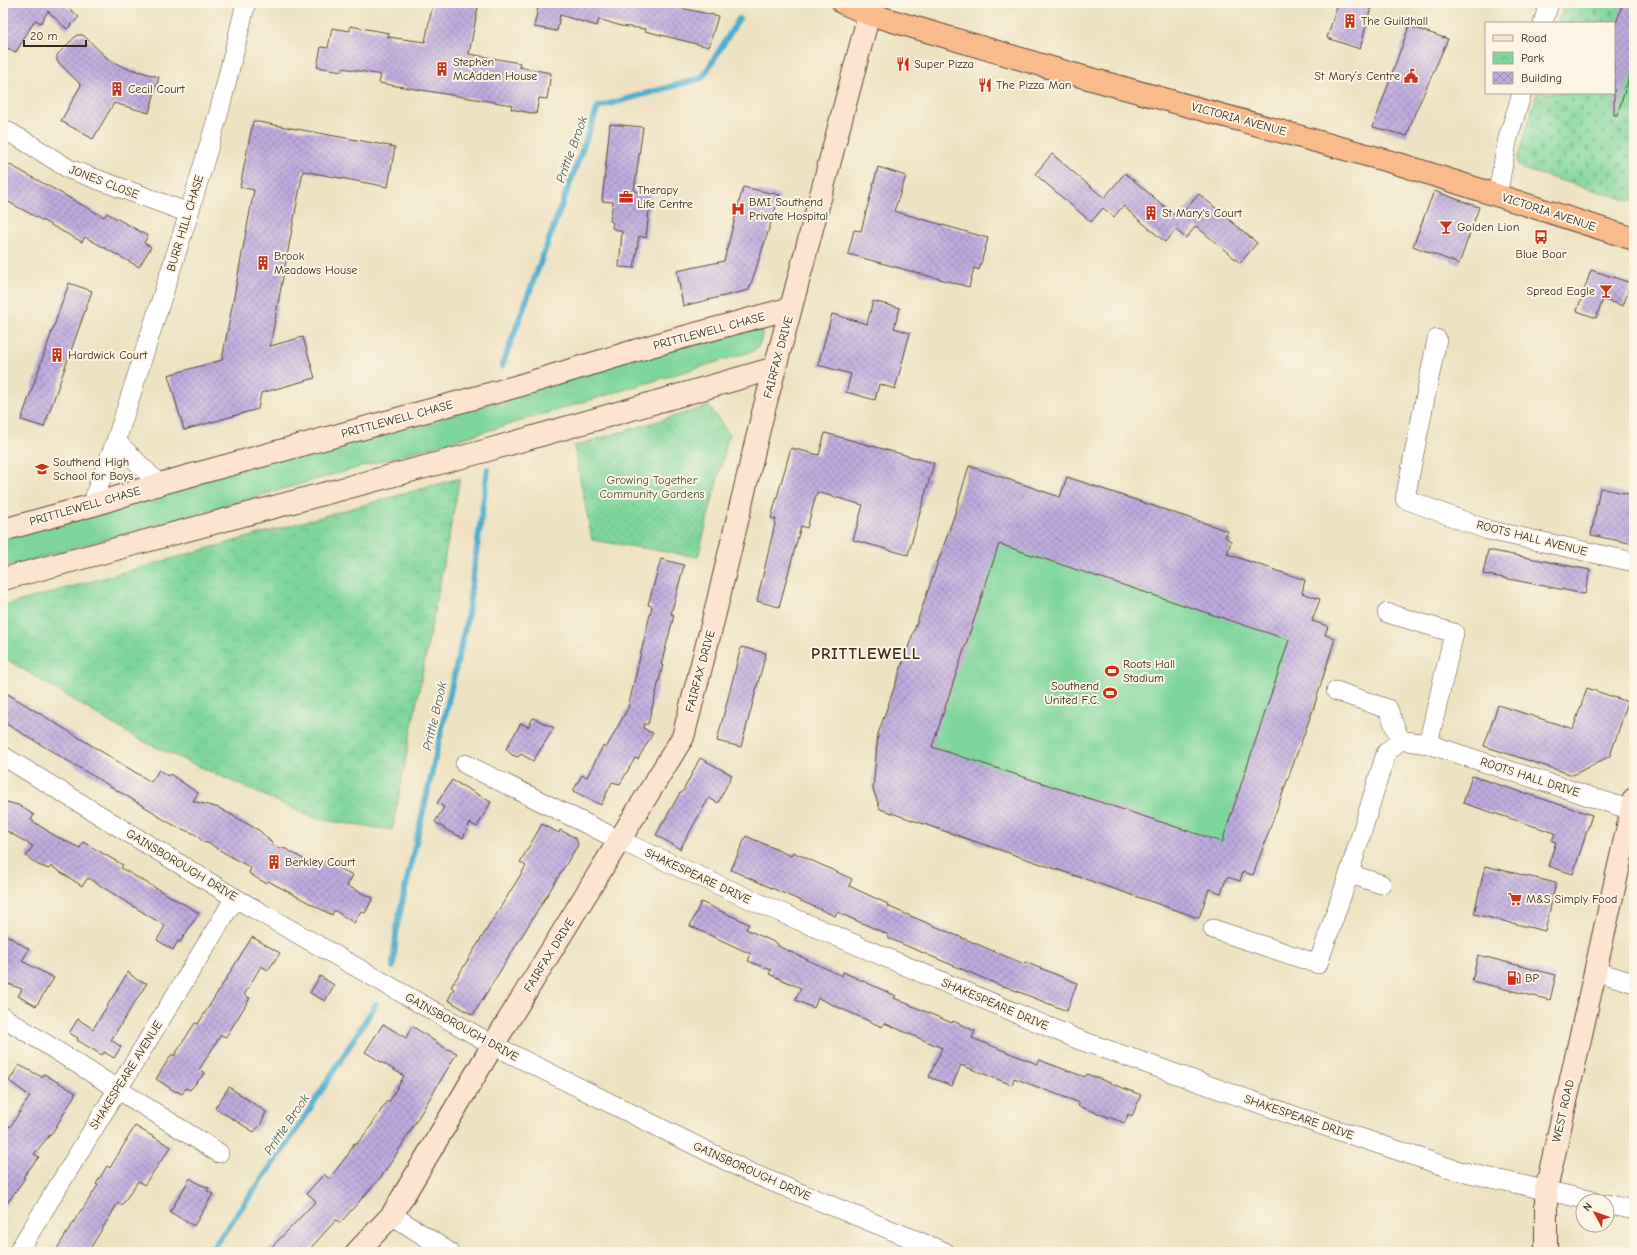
<svg xmlns="http://www.w3.org/2000/svg" width="1637" height="1255" font-family="'Comic Neue',sans-serif">
	<defs>
		<pattern id="cemetery-stones" width="16" height="16" patternUnits="userSpaceOnUse"><rect width="16" height="16" fill="#7ed69c"/><path d="M2 7V4a2 2 0 0 1 4 0v3zM10 15v-3a2 2 0 0 1 4 0v3z" fill="#6eb886"/></pattern>
		<pattern id="park-crowns" width="20" height="18" patternUnits="userSpaceOnUse"><rect width="20" height="18" fill="#7ed69c"/><path d="M2 6a3 3 0 1 1 6 0M12 15a3 3 0 1 1 6 0" fill="none" stroke="#6eb886"/></pattern>
		<pattern id="garden-dots" width="8" height="8" patternUnits="userSpaceOnUse"><rect width="8" height="8" fill="#7ed69c"/><path d="M2 2h.1M6 6h.1" fill="none" stroke="#6eb886" stroke-width="1.8" stroke-linecap="round"/></pattern>
		<pattern id="building-cross-hatch" width="8" height="8" patternUnits="userSpaceOnUse"><rect width="8" height="8" fill="#beabdf"/><path d="M0 0l8 8M0 8l8-8" fill="none" stroke="#9c8bb4"/></pattern>
	</defs>
	<rect width="100%" height="100%" fill="#fcf5e5"/>
	<filter id="ink" filterUnits="userSpaceOnUse"><feTurbulence type="fractalNoise" baseFrequency=".025" numOctaves="2"/><feDisplacementMap in="SourceGraphic" scale="8" xChannelSelector="R" yChannelSelector="G"/><feConvolveMatrix kernelMatrix="1 2 1 2 8 2 1 2 1" color-interpolation-filters="sRGB"/></filter>
	<filter id="wash" filterUnits="userSpaceOnUse"><feTurbulence type="fractalNoise" baseFrequency=".012" numOctaves="4" result="noise"/><feDisplacementMap in="SourceGraphic" scale="16" xChannelSelector="R" yChannelSelector="G"/><feGaussianBlur stdDeviation="0.9" result="paint"/><feColorMatrix in="noise" values="0 0 0 0 0 0 0 0 0 0 0 0 0 0 0 0 0 1.4 0 .05"/><feComposite in="paint" operator="in"/></filter>
	<g filter="url(#wash)">
		<rect width="100%" height="100%" fill="#ede2c1"/>
		<path fill="#7ed69c" stroke="#5c805d" d="M759 322C764 332 763 344 753 351L477 434 3 568V536Z
			M969 466 1060 497 1067 477 1228 531 1225 537 1231 541 1227 554 1305 580 1302 593 1312 621 1328 626 1325 635 1335 638 1315 704 1253 875 1243 872 1240 881 1227 878 1221 893 1209 889 1199 918 880 809 873 789 878 734 955 513Z"/>
		<path fill="url(#cemetery-stones)" stroke="#5c805d" d="M1565 3H1634V202L1522 169 1518 165 1517 160 1537 93H1614V23H1558Z"/>
		<path fill="url(#park-crowns)" stroke="#5c805d" d="M460 478 392 830 316 819 136 738 3 657V606Z"/>
		<path fill="url(#garden-dots)" stroke="#5c805d" d="M709 406 729 434 698 557 592 540 574 446Z"/>
		<g fill="none" stroke-linecap="round" stroke-linejoin="round">
			<path stroke="#4eaecd" stroke-width="6" d="M502 366 598 107 702 78 739 19
				M393 967 397 925 467 619 488 469
				M210 1252 294 1134 376 1004"/>
		</g>
		<g id="blocks">
			<path fill="url(#building-cross-hatch)" fill-rule="evenodd" d="M3 3H63L79 17 67 29 48 11 41 23 35 20 16 52 3 46Z
				M433 3H474L473 7H478L469 54 520 63 519 67 551 73 547 99 539 98 536 114 511 109 512 105 379 83 381 75 343 68 342 71 317 67 321 47 328 48 332 28 350 31V26L389 33 388 37 425 42Z
				M536 3H673L672 6 718 16 709 47 645 31 646 29 621 26 599 19 597 26 560 15 557 31 534 27 538 8 535 7Z
				M1338 3H1372L1360 49 1327 38Z
				M1623 3H1634V77L1630 75 1617 115H1614V29Z
				M1409 26 1448 39 1415 113 1407 136 1373 127Z
				M77 35H83L107 58 123 67 159 77 149 113 114 103 93 139 61 121 81 85 57 61V55Z
				M253 121 395 147 388 187 303 171 270 346 303 337 315 378 261 393 258 409 184 430 168 375 222 360 254 190 240 187Z
				M610 124 643 127 634 191 651 193 646 238 639 236 634 268 619 267 622 232 612 228 613 222 610 221 613 202 602 201Z
				M1052 154 1104 198 1125 173 1178 218 1199 194 1257 243 1240 263 1196 226 1186 238 1176 230 1165 242 1123 206 1114 217 1103 208 1091 222 1035 174Z
				M3 161 104 217 107 213 148 236 144 243 151 247 139 267 85 237 82 242 3 199Z
				M878 167 906 176 894 211 988 238 979 270 974 268 969 287 848 254 854 230 861 231Z
				M743 187 780 195 749 290 683 306 677 271 724 261Z
				M1434 191 1479 207 1459 264 1413 246Z
				M1591 270 1631 283 1623 306 1603 299 1596 318 1577 311Z
				M69 283 92 291 44 427 21 420Z
				M873 301 900 308 894 328 910 333 895 389 879 384 875 400 846 392 851 374 818 365 832 314 867 324Z
				M825 433 934 463 908 555 853 540 863 505 817 492 807 528 801 526 779 607 757 601 776 519 771 518 791 448 819 455Z
				M969 466 1060 497 1067 477 1228 531 1225 537 1231 541 1227 554 1305 580 1302 593 1320 599 1312 621 1328 626 1325 635 1335 638 1315 704 1253 875 1243 872 1240 881 1227 877 1221 893 1209 889 1199 918 880 809 873 789 878 734 955 513ZM999 544 1289 640 1222 842 932 747Z
				M1600 488 1634 495V544L1591 535Z
				M1488 550 1590 570 1585 594 1483 574Z
				M661 559 684 565 671 614 674 615 661 665H663L648 724H644L643 728 647 730V731L653 733 638 759 635 758 620 784 612 782 601 805 573 791 582 775 587 777 603 746 606 748 628 708 652 606 648 605Z
				M741 647 766 653 741 747 717 741Z
				M1587 688 1628 702 1610 756 1573 775 1484 746 1498 705 1573 729Z
				M3 691 151 782 159 770 168 776 170 774 198 793 193 801 219 808 260 831 276 847 286 849 319 868 323 861 353 875 347 886 373 898 365 913 361 911 354 923 334 910 332 915 268 881 266 883 258 879 249 873 251 868 216 848 211 844 203 842 195 834 177 827 156 815 155 813 3 722Z
				M533 718 554 728 533 761 521 754 518 757 512 755 506 749 521 723 528 727Z
				M700 758 732 775 718 803 709 798 680 849 656 835 680 793H682Z
				M1472 776 1592 815 1573 874 1548 866 1556 842 1552 841 1555 833 1463 803Z
				M452 780 491 802 477 827 470 823 463 838 448 831 435 822 444 807 437 803Z
				M3 801 18 805 34 815 31 820 55 836 80 848 83 842 123 865 121 868 199 913 180 942 178 941 173 950 157 940 165 926 88 878 82 886 51 866 49 869 38 865 26 856 33 846 3 829Z
				M542 824 559 833 560 830 576 838 578 845 473 1015 448 1000 454 989 451 987 526 866 520 862Z
				M746 836 791 856 793 852 852 879 849 886 888 904 887 906 1024 964 1025 962 1077 983 1067 1011 1004 986V987L888 938 889 935 837 912 835 916 731 870Z
				M1485 866 1556 883 1545 931 1474 914Z
				M701 902 749 924 746 929 778 944V946L842 976 843 972 896 996 894 998 952 1023 953 1021 975 1031 972 1038 1037 1064 1039 1060 1085 1077 1087 1074 1141 1095 1132 1116 1128 1114 1125 1123 1078 1106 1080 1103 1014 1078 1012 1085 961 1065 952 1086 929 1077 942 1048 884 1023 882 1027 818 998 814 1008 795 1000 801 988 769 974 771 970 748 961 751 954 690 926Z
				M3 933 29 949 22 961 54 978 36 1006 18 996 22 989 3 982Z
				M252 937 280 953 268 970 261 966 244 995 250 998 226 1037 221 1035 199 1070 205 1073 190 1090 186 1088 182 1094 177 1091 176 1092 156 1079 172 1054 174 1056 195 1023 198 1024Z
				M1478 955 1556 975 1550 1000 1472 981Z
				M128 972 137 980 147 983 111 1040 121 1047 114 1058 104 1052 102 1055 77 1040 78 1038 69 1033 78 1019 93 1029Z
				M320 976 334 985 325 1001 310 993Z
				M383 1024 406 1038 412 1026 445 1048 457 1053 394 1158 381 1177 340 1223 336 1220 307 1252H267L316 1201 307 1193 324 1174 329 1179 349 1153 354 1143 357 1144 371 1126 387 1101 389 1102 404 1076 365 1052Z
				M19 1065 42 1077 44 1074 76 1093 54 1130 34 1154 39 1157 23 1177 25 1178 3 1209V1122L10 1127 30 1096 9 1081Z
				M229 1087 266 1112 261 1124 254 1132 215 1108Z
				M135 1126 171 1147 144 1185 138 1181 122 1205 118 1203 88 1252H55L81 1210H82L98 1185 96 1184 107 1166 110 1168Z
				M190 1178 199 1184 209 1188 207 1191 213 1194 194 1226 170 1212Z"/>
		</g>
	</g>
	<g filter="url(#ink)">
		<use href="#blocks" fill-opacity="0" stroke="#564636" stroke-width="1"/>
		<g fill="none" stroke-linecap="round" stroke-linejoin="round">
			<defs>
				<path id="street" d="M1543 23 1549 3
					M3 129 23 140 69 169 189 213
					M1497 196 1508 138 1522 93
					M1437 339 1405 499 1488 530 1634 562
					M116 441 159 484
					M93 505 96 492 116 441 189 213 219 112 246 3
					M1387 613 1454 633 1428 744
					M1336 691 1388 709 1400 740
					M3 756 235 898 493 1045 751 1173 945 1252
					M465 764 619 840 763 905 1077 1039 1292 1115 1456 1170 1593 1201
					M1381 884 1349 874 1386 753 1400 740 1428 744 1631 810
					M1213 929 1318 964 1349 874
					M1595 971 1634 983
					M3 1017 219 1153
					M1607 1204 1634 1210
					M392 1215 449 1252
					M18 1252 235 898"/>
				<path id="secondary" d="M3 530 93 505 159 484 518 386 651 346 791 308
					M3 579 481 452 775 368
					M357 1252 392 1215 493 1045 683 737 714 617 763 413 869 14
					M1546 1252V1190L1634 799"/>
				<path id="highway" d="M843 3 869 14 1055 69 1399 164 1634 239"/>
			</defs>
			<use href="#street" stroke="#564636" stroke-width="20"/>
			<use href="#secondary" stroke="#564636" stroke-width="24"/>
			<use href="#highway" stroke="#564636" stroke-width="24"/>
			<use href="#street" stroke="#fff" stroke-width="19"/>
			<use href="#secondary" stroke="#fde4d1" stroke-width="22"/>
			<use href="#highway" stroke="#fabb8c" stroke-width="22"/>
		</g>
	</g>
	<defs>
		<symbol id="building-bare" viewBox="-9 -9 18 18"><path d="M-4-6H4V6H1V3H-1V6H-4ZM-2.5-4.3h1.7v1.8h-1.7ZM.8-4.3h1.7v1.8H.8ZM-2.5-1h1.7V.8h-1.7ZM.8-1h1.7V.8H.8Z" fill="#c8321e" stroke="#fcf5e5" stroke-width="2.5" paint-order="stroke"/></symbol>
		<symbol id="restaurant-bare" viewBox="-9 -9 18 18"><path d="M-5-6h1v4h1v-4h1v4h1v-4h1v5L-1.5 .5V6h-2V.5L-5-1ZM5-6V6H3V1.5H1.5Q1.5-4 5-6Z" fill="#c8321e" stroke="#fcf5e5" stroke-width="2.5" paint-order="stroke"/></symbol>
		<symbol id="civic-bare" viewBox="-9 -9 18 18"><path d="M-.6-6.5H3V-4.5H.6V-3L4-1V1h2V6H-6V1h2V-1L-.6-3ZM-1.2 2.5V6h2.4V2.5Z" fill="#c8321e" stroke="#fcf5e5" stroke-width="2.5" paint-order="stroke"/></symbol>
		<symbol id="office-bare" viewBox="-9 -9 18 18"><path d="M-6-3h4V-5.5h4V-3h4V5H-6ZM-1-4.5V-3h2v-1.5ZM-6 0V1H6V0Z" fill="#c8321e" stroke="#fcf5e5" stroke-width="2.5" paint-order="stroke"/></symbol>
		<symbol id="hospital-bare" viewBox="-9 -9 18 18"><path d="M-5-5h3v3.5h4V-5h3V5h-3V1.5h-4V5h-3Z" fill="#c8321e" stroke="#fcf5e5" stroke-width="2.5" paint-order="stroke"/></symbol>
		<symbol id="bar-bare" viewBox="-9 -9 18 18"><path d="M-6-5H6L.8 .8V4.5H3.5V6h-7V4.5H-.8V.8Z" fill="#c8321e" stroke="#fcf5e5" stroke-width="2.5" paint-order="stroke"/></symbol>
		<symbol id="bus-bare" viewBox="-9 -9 18 18"><path d="M-5-6H5V4H4V6H2V4H-2V6H-4V4H-5ZM-3.5-4V0h7V-4ZM-3.5 1.2v1.5H-2V1.2ZM2 1.2v1.5H3.5V1.2Z" fill="#c8321e" stroke="#fcf5e5" stroke-width="2.5" paint-order="stroke"/></symbol>
		<symbol id="school-bare" viewBox="-9 -9 18 18"><path d="M0-5L7-2L0 1L-7-2ZM-4 1L0 2.5L4 1V4Q0 6-4 4Z" fill="#c8321e" stroke="#fcf5e5" stroke-width="2.5" paint-order="stroke"/></symbol>
		<symbol id="stadium-bare" viewBox="-9 -9 18 18"><path d="M0-5a6.5 5 0 1 0 0 10a6.5 5 0 1 0 0-10ZM-3.5-1.8h7v3.6h-7Z" fill="#c8321e" stroke="#fcf5e5" stroke-width="2.5" paint-order="stroke"/></symbol>
		<symbol id="supermarket-bare" viewBox="-9 -9 18 18"><path d="M-6-5.5h2.5l.6 2H6L4.5 2H-2.5L-4.4-4H-6ZM-1.5 3.2a1.3 1.3 0 1 0 .1 0ZM3 3.2a1.3 1.3 0 1 0 .1 0Z" fill="#c8321e" stroke="#fcf5e5" stroke-width="2.5" paint-order="stroke"/></symbol>
		<symbol id="fuel-bare" viewBox="-9 -9 18 18"><path d="M-5.5-6h7V0h2V4h1.3V-2.5L3-4.5l.8-.8L6-3V5H2.5V1h-1V6h-7ZM-4.2-4.7v3.2H.2V-4.7Z" fill="#c8321e" stroke="#fcf5e5" stroke-width="2.5" paint-order="stroke"/></symbol>
	</defs>
	<g fill-rule="evenodd">
		<use href="#building-bare" x="1340" y="11" width="20" height="20"/>
		<use href="#restaurant-bare" x="893" y="54" width="20" height="20"/>
		<use href="#building-bare" x="432" y="59" width="20" height="20"/>
		<use href="#civic-bare" x="1401" y="66" width="20" height="20"/>
		<use href="#restaurant-bare" x="975" y="75" width="20" height="20"/>
		<use href="#building-bare" x="107" y="79" width="20" height="20"/>
		<use href="#office-bare" x="616" y="187" width="20" height="20"/>
		<use href="#hospital-bare" x="728" y="199" width="20" height="20"/>
		<use href="#building-bare" x="1141" y="203" width="20" height="20"/>
		<use href="#bar-bare" x="1436" y="217" width="20" height="20"/>
		<use href="#bus-bare" x="1531" y="227" width="20" height="20"/>
		<use href="#building-bare" x="253" y="253" width="20" height="20"/>
		<use href="#bar-bare" x="1596" y="281" width="20" height="20"/>
		<use href="#building-bare" x="47" y="345" width="20" height="20"/>
		<use href="#school-bare" x="32" y="459" width="20" height="20"/>
		<use href="#stadium-bare" x="1102" y="661" width="20" height="20"/>
		<use href="#stadium-bare" x="1100" y="683" width="20" height="20"/>
		<use href="#building-bare" x="264" y="852" width="20" height="20"/>
		<use href="#supermarket-bare" x="1505" y="889" width="20" height="20"/>
		<use href="#fuel-bare" x="1504" y="968" width="20" height="20"/>
	</g>
	<g text-anchor="middle" stroke-width="4" stroke-linejoin="round" paint-order="stroke">
		<g font-size="12" fill="#3b2a1e" stroke="#fcf5e5" text-anchor="start">
			<text x="1361" y="25">The Guildhall</text>
			<text x="453" y="66">Stephen<tspan x="453" dy="14">McAdden House</tspan></text>
			<text x="914" y="68">Super Pizza</text>
			<text x="1400" y="80" text-anchor="end">St Mary’s Centre</text>
			<text x="996" y="89">The Pizza Man</text>
			<text x="128" y="93">Cecil Court</text>
			<text x="637" y="194">Therapy<tspan x="637" dy="14">Life Centre</tspan></text>
			<text x="749" y="206">BMI Southend<tspan x="749" dy="14">Private Hospital</tspan></text>
			<text x="1162" y="217">St Mary's Court</text>
			<text x="1457" y="231">Golden Lion</text>
			<text x="1541" y="258" text-anchor="middle">Blue Boar</text>
			<text x="274" y="260">Brook<tspan x="274" dy="14">Meadows House</tspan></text>
			<text x="1595" y="295" text-anchor="end">Spread Eagle</text>
			<text x="68" y="359">Hardwick Court</text>
			<text x="53" y="466">Southend High<tspan x="53" dy="14">School for Boys</tspan></text>
			<text x="1123" y="668">Roots Hall<tspan x="1123" dy="14">Stadium</tspan></text>
			<text x="1099" y="690" text-anchor="end">Southend<tspan x="1099" dy="14">United F.C.</tspan></text>
			<text x="285" y="866">Berkley Court</text>
			<text x="1526" y="903">M&amp;S Simply Food</text>
			<text x="1525" y="982">BP</text>
		</g>
		<g font-size="12" fill="#3b2a1e" stroke="#fcf5e5">
			<text transform="translate(1239 119) rotate(15)" y="4">VICTORIA AVENUE</text>
			<text transform="translate(104 182) rotate(21)" y="4">JONES CLOSE</text>
			<text transform="translate(1549 212) rotate(18)" y="4">VICTORIA AVENUE</text>
			<text transform="translate(185 223) rotate(-73)" y="4">BURR HILL CHASE</text>
			<text transform="translate(709 331) rotate(-15)" y="4">PRITTLEWELL CHASE</text>
			<text transform="translate(778 357) rotate(-75)" y="4">FAIRFAX DRIVE</text>
			<text transform="translate(397 419) rotate(-15)" y="4">PRITTLEWELL CHASE</text>
			<text transform="translate(85 506) rotate(-16)" y="4">PRITTLEWELL CHASE</text>
			<text transform="translate(1532 538) rotate(14)" y="4">ROOTS HALL AVENUE</text>
			<text transform="translate(700 671) rotate(-75)" y="4">FAIRFAX DRIVE</text>
			<text transform="translate(1530 777) rotate(18)" y="4">ROOTS HALL DRIVE</text>
			<text transform="translate(182 865) rotate(31)" y="4">GAINSBOROUGH DRIVE</text>
			<text transform="translate(698 876) rotate(25)" y="4">SHAKESPEARE DRIVE</text>
			<text transform="translate(549 955) rotate(-58)" y="4">FAIRFAX DRIVE</text>
			<text transform="translate(995 1004) rotate(23)" y="4">SHAKESPEARE DRIVE</text>
			<text transform="translate(462 1027) rotate(29)" y="4">GAINSBOROUGH DRIVE</text>
			<text transform="translate(126 1075) rotate(-58)" y="4">SHAKESPEARE AVENUE</text>
			<text transform="translate(1563 1111) rotate(-77)" y="4">WEST ROAD</text>
			<text transform="translate(1299 1117) rotate(19)" y="4">SHAKESPEARE DRIVE</text>
			<text transform="translate(752 1171) rotate(24)" y="4">GAINSBOROUGH DRIVE</text>
		</g>
		<g font-size="12" fill="#4c553e" stroke="#fcf5e5">
			<text x="652" y="484">Growing Together<tspan x="652" dy="14">Community Gardens</tspan></text>
		</g>
		<g font-size="13" font-style="italic" fill="#42585b" stroke="#fcf5e5">
			<text transform="translate(571 149) rotate(-70)" y="5">Prittle Brook</text>
			<text transform="translate(434 716) rotate(-77)" y="5">Prittle Brook</text>
			<text transform="translate(286 1124) rotate(-56)" y="5">Prittle Brook</text>
		</g>
		<g font-size="16" font-weight="bold" letter-spacing="1" fill="#3b2a1e" stroke="#fcf5e5">
			<text x="866" y="659">PRITTLEWELL</text>
		</g>
	</g>
	<rect width="1637" height="1255" fill="none" stroke="#fcf5e5" stroke-width="16"/>
	<rect x="1485" y="22" width="130" height="72" fill="#fcf5e5" stroke="#afa495"/>
	<rect x="1493" y="35" width="20" height="6" fill="#fde4d1" stroke="#afa495"/>
	<text x="1521" y="42" font-size="12" fill="#3b2a1e">Road</text>
	<rect x="1493" y="52" width="20" height="12" fill="url(#park-crowns)" stroke="#afa495"/>
	<text x="1521" y="62" font-size="12" fill="#3b2a1e">Park</text>
	<rect x="1493" y="72" width="20" height="12" fill="url(#building-cross-hatch)" stroke="#afa495"/>
	<text x="1521" y="82" font-size="12" fill="#3b2a1e">Building</text>
	<g transform="translate(1595 1213) rotate(310)"><circle r="19" fill="#fcf5e5" stroke="#afa495"/>
	<path d="M0-3L7 15L0 10L-7 15Z" fill="#c8321e"/>
	<text y="-6" font-size="11" font-weight="bold" text-anchor="middle" fill="#3b2a1e">N</text>
	</g>
	<path d="M24 40v6h62v-6" fill="none" stroke="#3b2a1e" stroke-width="2"/>
	<text x="30" y="40" font-size="12" fill="#3b2a1e" stroke="#fcf5e5" stroke-width="3" paint-order="stroke">20 m</text>
</svg>
